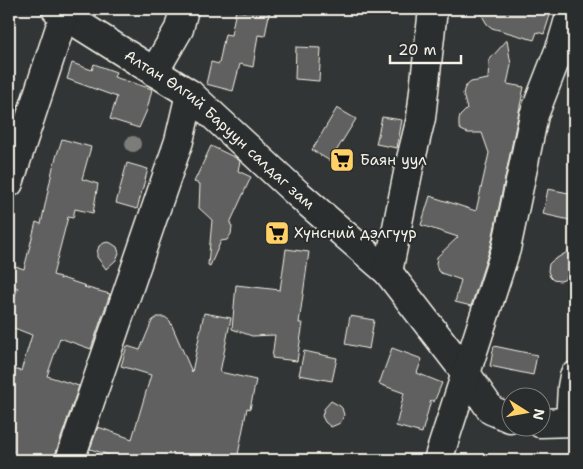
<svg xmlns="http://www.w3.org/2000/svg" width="583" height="469" font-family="'Shantell Sans',sans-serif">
	<rect width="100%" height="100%" fill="#323535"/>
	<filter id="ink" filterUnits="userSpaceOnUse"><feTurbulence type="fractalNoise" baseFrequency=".02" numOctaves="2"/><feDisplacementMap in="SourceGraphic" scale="10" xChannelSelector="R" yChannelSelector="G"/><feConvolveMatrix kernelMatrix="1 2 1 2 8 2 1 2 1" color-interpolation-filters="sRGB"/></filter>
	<g filter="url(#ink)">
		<path fill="#5f605f" stroke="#f4f1e8" d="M245 9H270L265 36 258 35 253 67 240 64 233 91 206 84 211 62 219 64 225 34 231 35 236 10 245 12Z
			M478 9H552L544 34 537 32 534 40 492 28 487 24Z
			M507 40 511 65 507 84 524 87 491 245 471 306 455 302 461 280 441 273 438 271 436 264 437 257 458 237 421 225 430 196 476 211 489 153 482 133H468L461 130 459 127V120L460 116 467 109 463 94 464 90 465 87 471 82 488 79 489 61 491 58Z
			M296 47 321 48 319 81 295 79Z
			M72 63 92 70 94 64 116 72 114 77 152 89 147 110 139 128 110 119 117 97 67 79Z
			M337 108 356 119 330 161 312 150Z
			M382 117 402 120 397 148 376 144Z
			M62 139 91 147 82 179 98 184 93 213 75 209 73 218 68 217 53 275 60 277V279L62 278 86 286 84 287 110 294 91 349 60 338 47 376 79 386 55 455V460H23L9 456V368L21 371 32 335 9 326V309L18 288 9 285V264L24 269 36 222 41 224 53 167Z
			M211 146 236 158 240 161 238 171 251 177 230 223 232 227 231 234 227 240 221 241 210 266 208 265 212 220 199 208 200 184 194 182Z
			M127 163 148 169 137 209 116 203Z
			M548 189 574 194V221L543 214Z
			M108 242 111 243 117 247 119 253 116 260 106 269 97 257V253L99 246 104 243Z
			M286 249 309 252 299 323H303L297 361 272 358 275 335 252 336 232 329 236 285 280 290Z
			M569 251V274L564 280 560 281 553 280 550 277 548 271 549 264 552 261Z
			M204 313 231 318 220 372 256 380 250 409 247 408 237 460H107L109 455 90 449 98 427 132 439 151 375 121 366 127 346 140 350 152 321 157 317H165L170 321 192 372Z
			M350 316 374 320 369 349 345 344Z
			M494 346 537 355 533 375 490 366Z
			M392 348 422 359 417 373 442 383 434 402 431 400 422 433 396 426 404 393 379 384Z
			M304 351 337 358 332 381 299 375Z
			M331 401 340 406 342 408 344 415 341 422 338 424 331 427 325 422 322 416 324 409Z"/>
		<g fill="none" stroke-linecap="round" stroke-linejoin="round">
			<defs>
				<g id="minor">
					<path id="s1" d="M56 9 64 15 190 94 298 194 388 272 465 372 491 410 510 418"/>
					<path d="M154 72 179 29 184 9"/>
					<path d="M9 183 64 15"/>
					<path d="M388 272 410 163 421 118 433 9"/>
					<path d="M570 422 572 387 574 376"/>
					<path d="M540 423 574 422"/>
					<path d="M70 460 179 141 190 94"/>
					<path d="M438 460 506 249 534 115 562 43 572 9"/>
				</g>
			</defs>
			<use href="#minor" stroke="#f4f1e8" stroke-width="31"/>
			<use href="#minor" stroke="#2a2d2e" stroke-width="28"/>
		</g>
		<circle fill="#7c7d79" cx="133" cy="144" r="8"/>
	</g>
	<defs>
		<symbol id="supermarket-square" viewBox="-11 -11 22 22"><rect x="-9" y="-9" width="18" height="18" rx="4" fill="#ffd166" stroke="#2a2d2e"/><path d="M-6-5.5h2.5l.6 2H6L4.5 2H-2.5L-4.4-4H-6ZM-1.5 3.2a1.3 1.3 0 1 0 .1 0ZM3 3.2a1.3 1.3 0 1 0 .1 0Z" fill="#111"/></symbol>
	</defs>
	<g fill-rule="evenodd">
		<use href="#supermarket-square" x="328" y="146" width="28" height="28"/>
		<use href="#supermarket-square" x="263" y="219" width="28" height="28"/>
	</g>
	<g text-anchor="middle" stroke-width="4" stroke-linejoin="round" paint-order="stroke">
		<g font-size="15" fill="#f4f1e8" stroke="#2a2d2e">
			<text dy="5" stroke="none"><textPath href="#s1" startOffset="204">Алтан Өлгий Баруун салдаг зам</textPath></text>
		</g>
		<g font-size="15" fill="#f4f1e8" stroke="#2a2d2e" text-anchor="start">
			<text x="360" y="165">Баян уул</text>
			<text x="294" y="238">Хүнсний дэлгүүр</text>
		</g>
	</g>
	<rect width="583" height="469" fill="none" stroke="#2a2d2e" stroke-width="30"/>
	<rect x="15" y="15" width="553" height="439" fill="none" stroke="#f4f1e8" stroke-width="2" filter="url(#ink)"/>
	<g transform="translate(526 412) rotate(101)"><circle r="24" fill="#2a2d2e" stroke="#7b7b78"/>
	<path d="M0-4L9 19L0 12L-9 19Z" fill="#ffd166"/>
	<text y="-8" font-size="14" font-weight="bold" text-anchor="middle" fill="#f4f1e8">N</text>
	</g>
	<path d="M390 55v8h71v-8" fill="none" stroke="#f4f1e8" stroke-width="2.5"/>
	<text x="398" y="55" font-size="15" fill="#f4f1e8" stroke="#2a2d2e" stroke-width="4" paint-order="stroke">20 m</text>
</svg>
